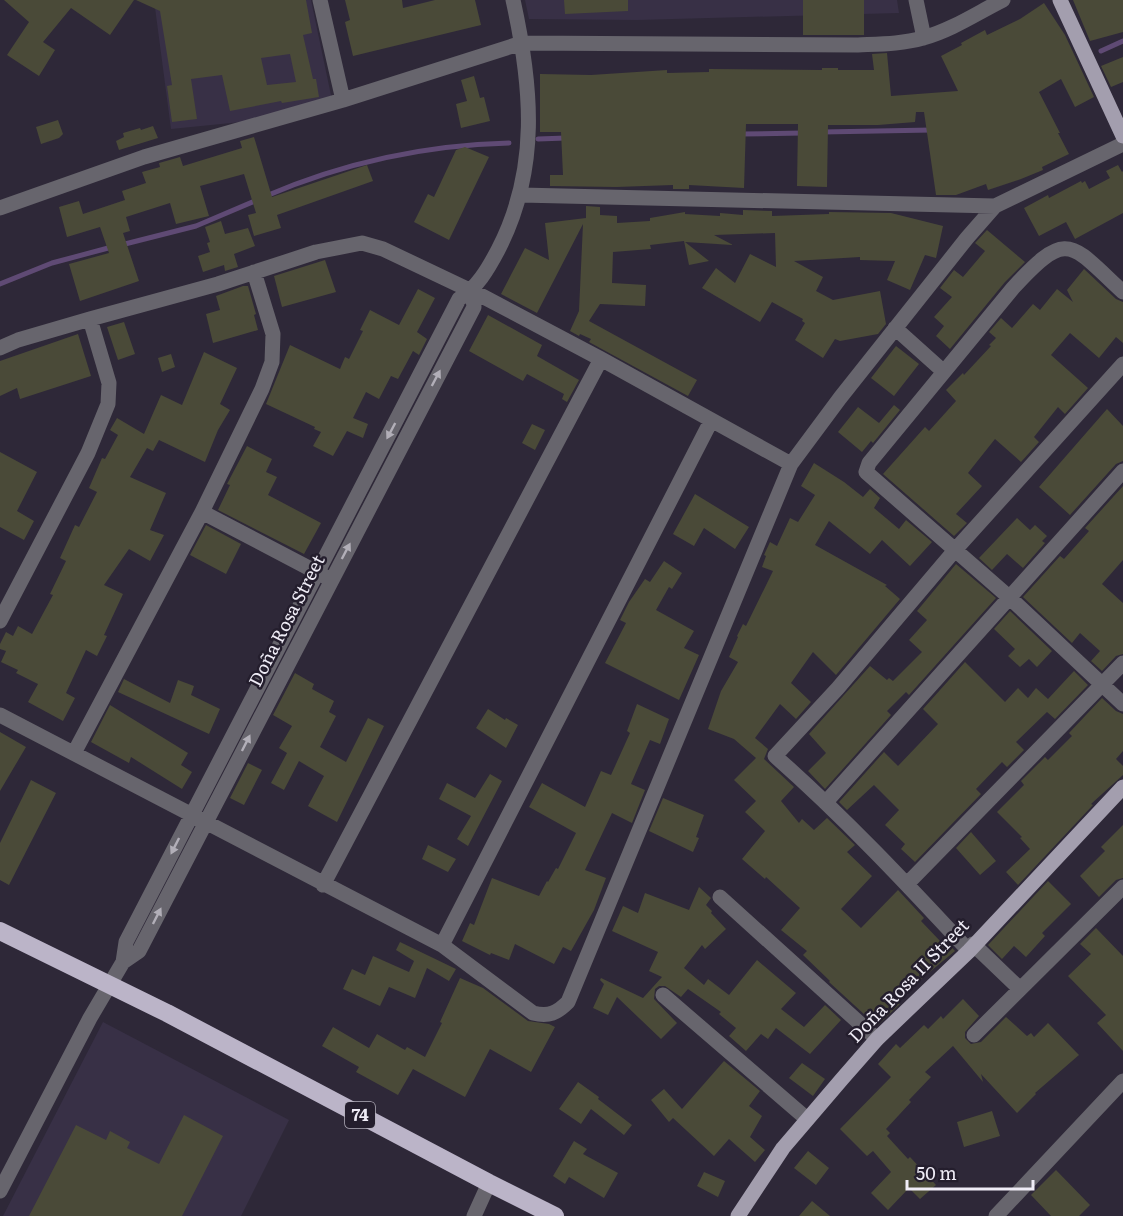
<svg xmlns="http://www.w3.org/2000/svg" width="1123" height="1216" font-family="Literata,serif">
	<rect width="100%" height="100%" fill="#2e2838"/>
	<path fill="#383046" d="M154 0H311L332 100 271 119 171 129Z
		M525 0H897L899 13 637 20 529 19Z
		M103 1022 289 1120 241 1216H3Z"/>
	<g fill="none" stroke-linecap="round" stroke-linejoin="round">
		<path stroke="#5f4a74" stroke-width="5" d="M1101 51 1123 41
			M822 132 932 130
			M741 134 803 133
			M538 139 566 138
			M266 196C343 163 425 145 509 143
			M121 245 196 226 257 200
			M0 284 52 263 112 247"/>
	</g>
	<path fill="#4a4a38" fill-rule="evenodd" d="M4 0H134L110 35 71 8 43 42 55 50 39 76 7 55 29 22Z
		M136 0H306L312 33 303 35 313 79H316L319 97 282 103 281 101 230 111 222 75 191 79 197 119 172 122 167 86 172 85 160 11ZM290 54 296 82 267 85 261 58Z
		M345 0H402L403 8 435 0H475L481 25 353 56 345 22 350 20Z
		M564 0H628V11L565 14Z
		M803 0H864V35H803Z
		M1073 0H1123V32L1090 41Z
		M1044 3 1065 35 1094 97 1075 107 1061 79 1039 92 1060 133H1058L1069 154 1042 167 1043 170 1021 179 988 190 986 184 956 195H936L924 112H916L915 122 878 125H828L827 187 797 186 798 124H746L744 188 689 185V189H673V185L616 187 550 186V175H563L561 132H540V74L591 75 667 70V73L709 72V69L822 70V68H838V70H874L872 54 887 53 891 96 958 91 941 56 962 45 961 43 985 30 987 35 1020 19Z
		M1123 57V82L1111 87 1101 66Z
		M474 76 480 98 484 97 490 121 461 128 456 104 467 101 461 80Z
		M58 120 63 134 59 138 41 144 36 127Z
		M153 126 158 138 119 150 116 141 124 137 123 133 140 128 141 130Z
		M254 137 272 197 367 165 373 181 277 215 281 228 254 236 248 215 256 213 244 174 200 186 209 216 176 224 170 203 126 217 130 231 123 233 139 281 80 301 69 264 109 253 100 227 67 237 59 207 79 201 83 214 125 200 122 191 146 183 142 172 160 167 159 163 180 157 183 166 242 148 240 141Z
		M465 147 489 157 449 240 414 222 428 194 434 197 456 150Z
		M1118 165 1122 172 1123 171V213L1075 239 1066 222 1039 236 1024 208 1048 195 1049 198 1081 181 1082 183 1085 181 1089 189 1110 178 1106 171Z
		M586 206 600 207V215L617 216V223L650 221V218L685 212V214L720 216V213L743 215V210L772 211V216L829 214V212L891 213 943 226 936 258 925 255 910 290 887 280 895 261 860 260V257L794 261 823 277 816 291 833 300 880 291 886 324 878 334 840 341 835 339 823 358 795 340 805 323 802 321 803 319 772 302 760 322 702 288 716 268 735 283 750 254 776 267 775 233 714 235 733 245 685 242 709 261 689 265 684 241 650 245 651 249 613 252 612 283 646 285 645 306 600 304 589 321 697 380 688 396 589 342 591 339 580 334 579 336 570 331 579 311 583 224 537 313 501 294 525 248 549 260 545 223 586 218Z
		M221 221 225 234 248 228 255 246 234 254 238 267 225 271 224 265 203 272 198 256 210 252 207 243 210 242 205 227Z
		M987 230 1025 262 1005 282 950 349 936 336 944 326 934 317 952 297 940 288 954 270 963 277 985 251 975 243Z
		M325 260 336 292 282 307 274 276Z
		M1084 269 1116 299 1123 302V343L1116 337 1099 358 1070 333 1051 355 1088 388 1065 414 1058 407 1034 437 1039 442 1021 462 995 439 968 473 982 486 956 514 967 523 954 536 883 474 925 427 929 431 956 401 946 390 963 373 964 375 991 346 989 345 996 338 989 332 1001 318 1012 328 1033 304 1040 310 1057 289 1073 302 1067 290Z
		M243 286H248L256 314 254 315 258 330 213 343 206 314 220 310 216 296Z
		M418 289 435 298 417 332 427 339 419 355 413 351 398 379 391 376 379 399 366 392 353 418 368 424 363 438 347 431 333 456 313 446 321 432 314 429 315 427 266 404 290 345 340 369 345 357 349 359 363 331 360 330 370 310 399 325Z
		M488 315 542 345 537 356 579 380 567 402 562 399 564 394 527 374 523 381 469 351Z
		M124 322 135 354 118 360 107 327Z
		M78 334 91 376 20 399 17 388 0 396V361Z
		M896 346 919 364 894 396 871 378Z
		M204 352 237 368 220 404 230 410 218 430 205 462 159 440 153 451 147 448 130 477 166 493 150 530 164 535 150 561 129 549 104 585 123 594 104 635 107 636 97 656 86 650 66 693 75 698 63 721 28 702 38 684 16 673 18 670 1 662 6 651 0 649V644L6 632 13 636 18 626 32 634 53 595 50 594 66 561 60 558 75 525 79 527 97 492 89 488 102 458 105 459 118 435 110 430 117 418 144 434 161 395 182 405Z
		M171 354 175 367 162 372 158 358Z
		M894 405 900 410 873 443 871 441 862 452 838 432 858 407 879 423Z
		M1107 409 1123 426V461L1116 464 1070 515 1039 487Z
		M532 424 545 430 535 450 522 443Z
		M247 446 272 459 266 472 277 477 268 495 321 523 304 554 218 510 230 485 227 484Z
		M0 452 37 472 17 511 34 521 24 540 0 527Z
		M814 463 844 482 863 497 870 489 880 498 874 508 899 529 906 520 932 542 910 566 882 540 870 554 829 521 815 545 887 585 885 586 900 599 836 675 813 652 791 683 811 702 796 719 780 704 755 738 768 749 764 759 794 787 781 801 799 823 802 819 814 830 827 818 855 845 847 852 872 876 841 909 861 928 898 890 924 918 921 921 941 942 944 939 955 951 896 1000 900 1004 877 1026 829 982 830 981 803 955 807 951 781 930 800 908 766 877 765 879 742 859 765 831 745 812 756 801 734 780 756 758 734 739 708 729 721 691 738 662 729 657 738 637 737 636 743 624 746 626 773 571 762 567 766 556 764 555 770 542 777 546 790 518 798 522 815 495 801 486Z
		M1123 486V560L1102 584 1123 603V654L1116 656 1102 671 1091 661 1100 651 1080 633 1072 643 1023 597 1060 556 1064 559 1089 531 1085 528Z
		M695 494 749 527 735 549 704 528 694 546 673 534Z
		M1017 518 1030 530 1035 525 1047 536 1042 541 1045 543 1023 568 1007 554 992 570 979 558Z
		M206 525 241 544 226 574 190 555Z
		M664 561 682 573 672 589 669 587 656 610 694 631 684 648 699 655 679 700 605 663 626 623 620 620 629 602 645 579 650 582Z
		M956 564 996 598 909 695 906 692 887 711 891 715 825 789 808 771 826 753 809 734 870 666 887 680 889 678 893 681 922 652 909 640 927 620 917 611Z
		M1010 611 1052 651 1037 667 1029 659 1020 667 1008 656 1015 649 994 629Z
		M965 662 1005 702 1018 688 1028 698 1036 688 1048 699 1074 671 1088 685 1055 719 1047 712 1016 742 1024 750 1007 767 1002 762 976 789 981 794 915 862 901 849 905 844 885 825 899 810 874 785 847 810 839 802 884 752 898 766 938 724 923 709Z
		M295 673 314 684 312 689 334 701 329 712 336 716 320 747 346 762 368 718 384 726 337 822 308 806 324 776 299 761 284 790 271 783 287 753 279 748 292 726 273 715Z
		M124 679 170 703 178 680 194 686 191 695 220 709 209 734 118 692Z
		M1102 698 1116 711 1123 714V751L1116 759 1123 766V775L1091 804 1093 805 1018 885 1006 872 1030 849 1020 838 1022 837 997 812 1024 785 1021 781 1045 757 1048 760 1072 736 1069 733Z
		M637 704 669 719 660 744 650 740 631 784 645 790 632 823 612 813 585 870 606 878 594 910 571 951 563 947 554 964 515 944 509 960 491 953 490 955 462 941 470 923 474 925 492 878 539 896 547 881 548 882 556 868 558 869 576 833 529 807 542 783 585 807 601 771 611 775 630 733 627 731Z
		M110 705 188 753 181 765 192 772 182 789 131 757 129 763 91 742Z
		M488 709 505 720 506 718 518 725 506 748 476 728Z
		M0 732 26 747 0 791Z
		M248 763 262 770 244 805 230 798Z
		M490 774 502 781 468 846 457 839 471 816 439 799 447 783 475 798Z
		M31 780 56 793 9 885 0 880V843Z
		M663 798 704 815 696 837 699 838 693 852 649 831Z
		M1123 825V878L1116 880 1099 897 1080 876 1105 851 1101 847Z
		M971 832 996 861 980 875 956 848Z
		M428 845 456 859 448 872 422 859Z
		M1048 881 1071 904 1042 933 1045 936 1026 957 1014 946 1002 959 988 945Z
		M699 887 711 898 706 905 712 911 711 913 726 929 705 949 702 945 684 968 704 985 708 979 729 995 757 960 796 993 781 1009 804 1027 825 1005 841 1020 810 1054 776 1028 768 1039 761 1034 746 1051 729 1036 736 1028 719 1014 721 1012 688 989 681 997 665 986H659L655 989 654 999 677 1023 661 1039 617 997 608 1015 593 1008 604 984 600 980 601 978 643 998 662 977 649 971 658 952 612 931 623 906 638 913 645 893 689 910Z
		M1096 928 1123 956V1051L1097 1023 1106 1015 1068 976 1091 954 1080 944Z
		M400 942 456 969 449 981 427 968 415 998 389 987 380 1006 343 989 352 969 365 975 373 956 409 972 414 961 396 950Z
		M460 978 483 988 528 1021 549 1024 555 1027 531 1072 490 1049 465 1097 413 1069 398 1095 356 1072 359 1067 322 1046 333 1027 369 1048 377 1034 405 1050 407 1047 425 1057 442 1023 440 1022Z
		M963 999 979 1016 965 1032V1038L971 1044 981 1042 1006 1017 1027 1036 1031 1033 1034 1037 1048 1023 1079 1055 1035 1093 1036 1094 1017 1113 981 1074 983 1082 953 1046 925 1072 931 1077 909 1100 911 1102 886 1129 890 1133 887 1136 908 1159 910 1157 936 1185 920 1199 909 1188 888 1210 871 1193 891 1172 873 1151 867 1156 840 1129 891 1077 878 1064 896 1044 900 1048 924 1025 928 1029 941 1016 943 1019Z
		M724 1061 760 1091 749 1106 762 1116 750 1137 765 1150 755 1162 729 1139 714 1156 673 1118 669 1122 651 1100 664 1089 682 1109Z
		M802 1063 825 1079 813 1096 789 1078Z
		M578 1082 599 1097 598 1099 632 1125 624 1135 591 1109 581 1124 559 1109Z
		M992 1111 1000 1136 964 1147 957 1122Z
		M184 1115 223 1136 182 1216H29L76 1125 106 1140 110 1131 130 1142 127 1148 159 1164Z
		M574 1141 587 1149 583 1154 618 1173 604 1198 569 1177 565 1184 553 1176Z
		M808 1151 829 1168 816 1185 794 1168Z
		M1056 1170 1090 1205 1079 1216H1051L1031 1195Z
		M704 1172 725 1181 718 1197 697 1186Z
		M812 1201 830 1216H799Z"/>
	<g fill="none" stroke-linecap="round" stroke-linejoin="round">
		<path stroke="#67656d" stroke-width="15" d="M320 0 343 100
			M916 0 924 38
			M521 195 995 206
			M0 208 144 157 343 100 522 43 858 45C880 44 902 44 923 38 952 30 977 13 1003 0
			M1123 292C1070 243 1068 228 1013 288L869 463 866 472 1010 598 1123 704
			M895 328 944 372
			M0 348 18 340 90 319 218 284 316 252 362 243 383 249 482 296 601 359 791 464
			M202 512 324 576
			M0 621 88 453 108 404 109 383 90 319
			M0 715 442 945 533 1013C549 1017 557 1013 568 1002L791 464 840 398 967 238 995 206 1123 144
			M74 753 202 512 262 389 272 362 273 334 254 272
			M826 802 1123 471
			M907 884 1123 663
			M323 885 601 359
			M720 897 877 1039
			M973 944 1020 989
			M442 945 711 421
			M969 951C906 883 844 817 775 756L838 688 955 550 1123 364
			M123 962 139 951 474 307 472 291
			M663 995 807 1119
			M974 1035 1123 887
			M0 1191 90 1018 123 962 126 942 459 299C477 288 488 269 498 250 540 169 532 86 513 0
			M474 1216 489 1183
			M996 1216 1123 1081"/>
		<path stroke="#a39eae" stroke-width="15" d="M1060 0 1123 136
			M738 1216 783 1148 842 1079 877 1039 969 951 1123 787"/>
		<path stroke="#bbb4c8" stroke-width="18" d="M0 931 167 1013 489 1183 555 1216"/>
	</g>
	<defs><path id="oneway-solid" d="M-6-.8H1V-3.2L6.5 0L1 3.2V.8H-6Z" transform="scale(1.5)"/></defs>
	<g fill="#b2afb8">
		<use href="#oneway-solid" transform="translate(436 378) rotate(-62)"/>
		<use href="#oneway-solid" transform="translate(391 431) rotate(118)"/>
		<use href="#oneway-solid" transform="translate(346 551) rotate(-62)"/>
		<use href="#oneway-solid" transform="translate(246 743) rotate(-63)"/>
		<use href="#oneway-solid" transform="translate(175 846) rotate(117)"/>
		<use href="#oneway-solid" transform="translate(157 916) rotate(-63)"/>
	</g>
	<g text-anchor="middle" stroke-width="5" stroke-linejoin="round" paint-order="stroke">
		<rect fill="#241e2d" stroke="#b2aeba" stroke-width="1.5" x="345" y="1102" width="30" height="26" rx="4.5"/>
		<g font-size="16" font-weight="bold" fill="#efecf6">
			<text x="360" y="1121">74</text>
		</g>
		<g font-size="18" fill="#efecf6" stroke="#241e2d">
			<text transform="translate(287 621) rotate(-63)" y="6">Doña Rosa Street</text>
			<text transform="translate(909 981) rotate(-46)" y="6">Doña Rosa II Street</text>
		</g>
	</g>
	<path d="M907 1180v9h126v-9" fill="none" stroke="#efecf6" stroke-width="3"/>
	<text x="916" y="1180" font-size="18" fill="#efecf6" stroke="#241e2d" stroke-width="4.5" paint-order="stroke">50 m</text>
</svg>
